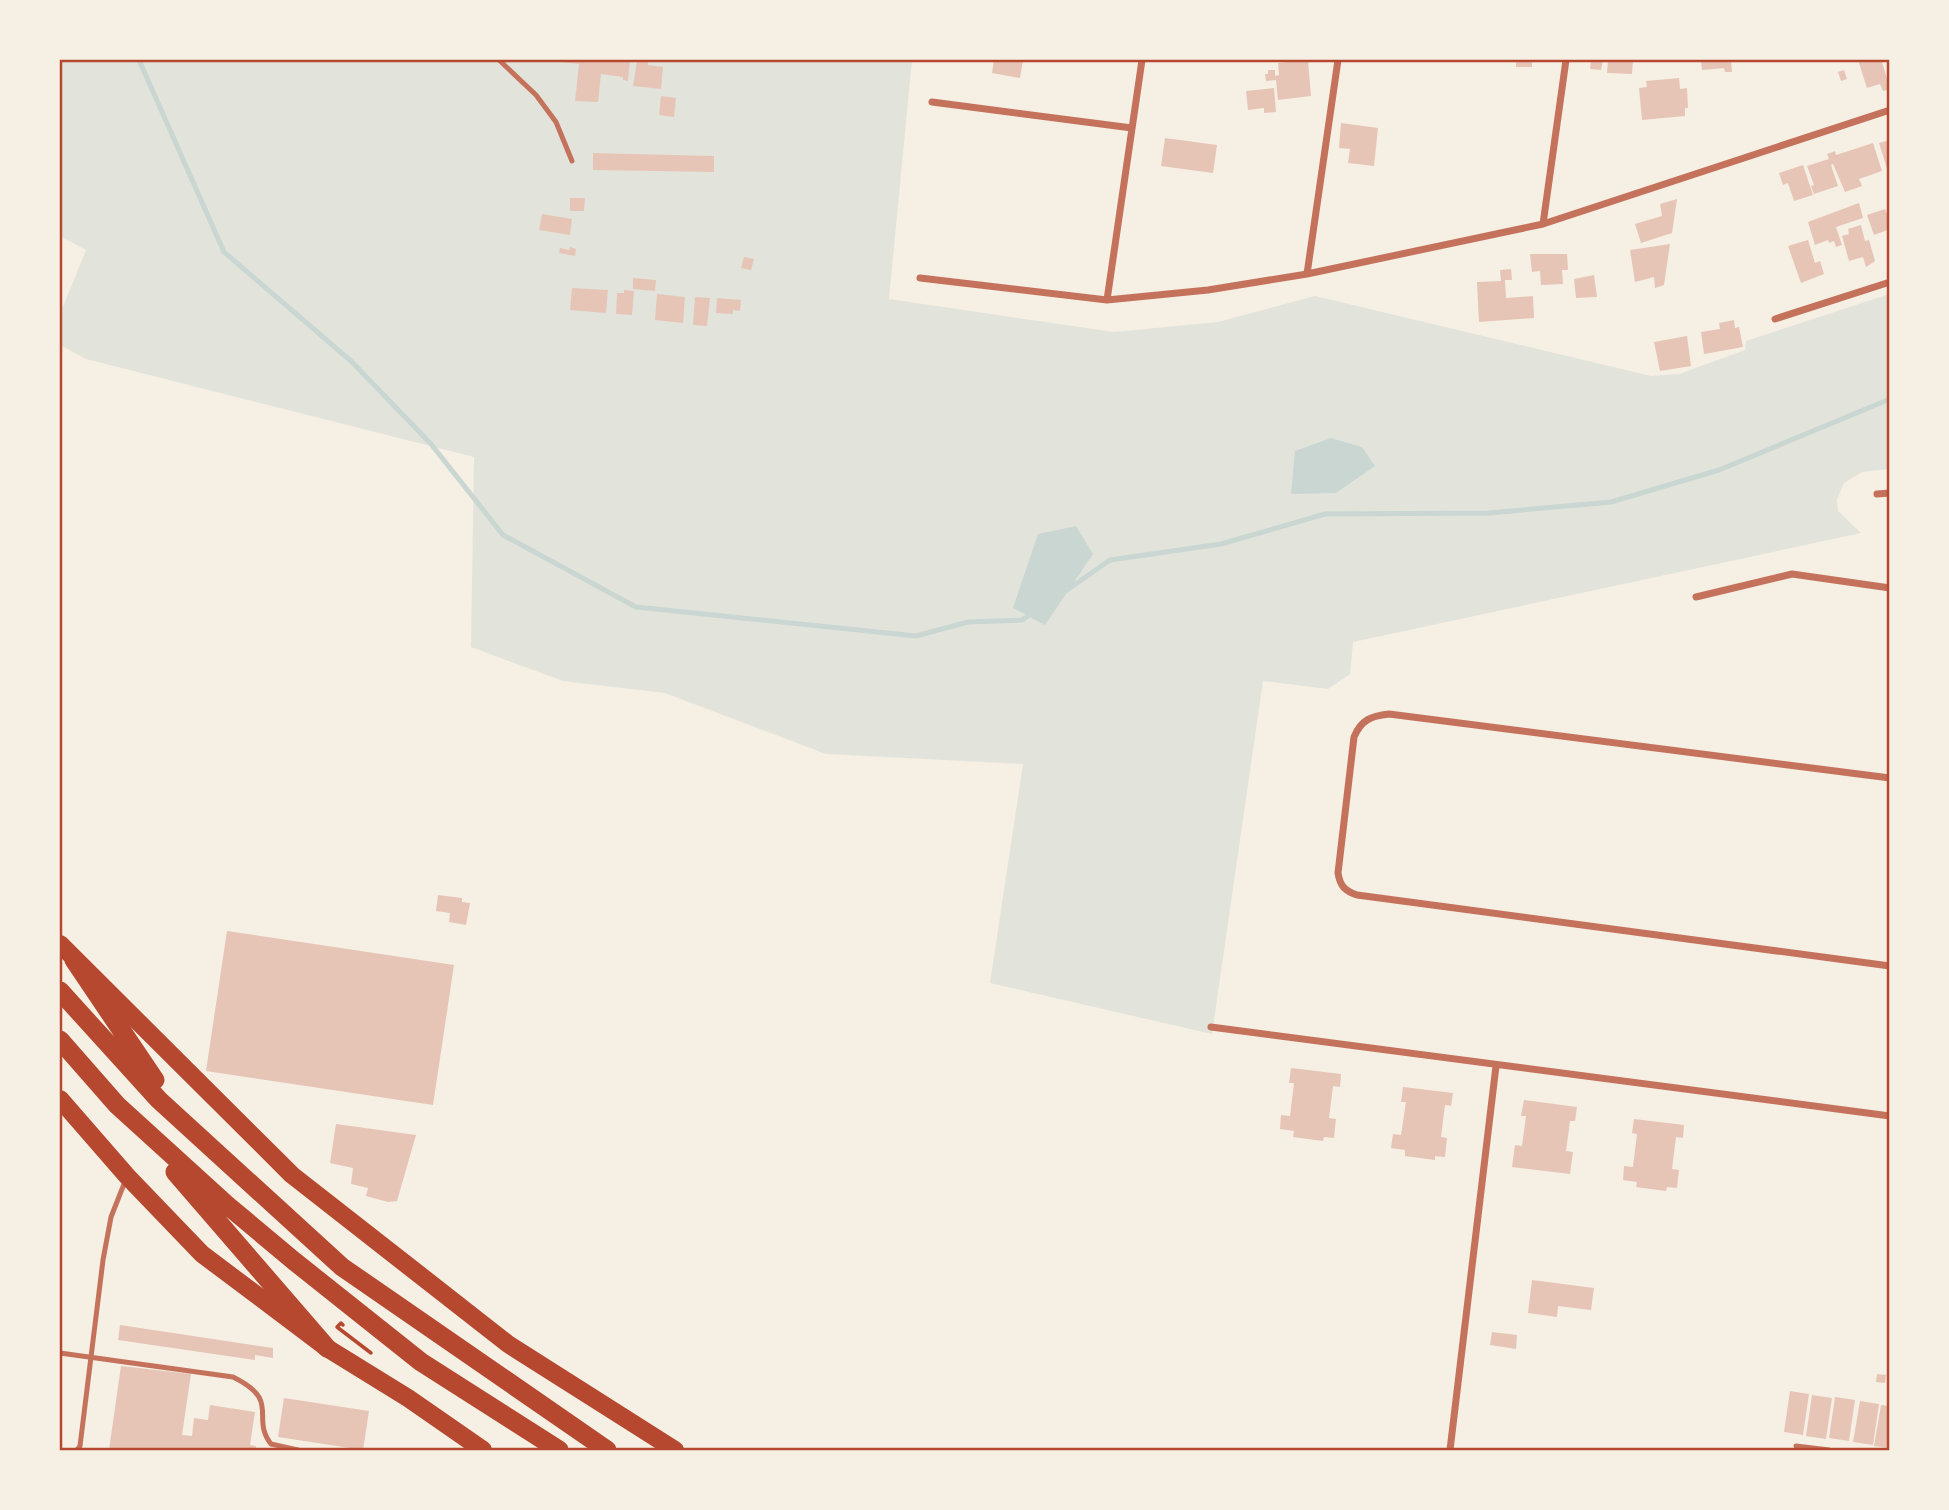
<svg xmlns="http://www.w3.org/2000/svg" width="1949" height="1510" font-family="'Alegreya Sans',sans-serif">
	<rect width="100%" height="100%" fill="#f6efe4"/>
	<path fill="#e2e4dc" d="M60 60H912L889 299 1114 332 1218 322 1315 296 1651 376 1679 374 1745 350 1746 341 1889 294V469L1862 472 1844 483 1837 499 1838 511 1861 533 1353 642 1350 674 1328 689 1263 681 1212 1034 990 983 1023 764 826 754 665 693 563 681 471 647 474 457 86 359 60 345V314L86 250 60 236Z"/>
	<path fill="#c9d6d2" d="M1331 438 1362 447 1375 466 1336 493 1291 494 1295 451Z
		M1076 526 1093 554 1045 625 1013 608 1038 534Z"/>
	<g fill="none" stroke-linecap="round" stroke-linejoin="round">
		<path stroke="#c9d6d2" stroke-width="5" d="M139 60 224 252 351 361 431 444 503 535 636 607 916 636 968 622 1022 620 1032 613
			M1067 590 1110 560 1221 544 1325 514 1489 513 1611 502 1719 470 1890 399"/>
	</g>
	<path fill="#e6c5b7" d="M553 60H630L628 81 623 80V77L601 74 598 102 575 101 579 64 553 61Z
		M994 60H1023L1020 78 992 73Z
		M1308 60 1311 96 1278 100 1276 80 1266 81 1265 74H1268V70H1275V76L1279 75 1278 63Z
		M1516 60H1532V67H1516Z
		M1591 60H1603L1601 70 1590 69Z
		M1608 60H1633L1632 74 1607 73Z
		M1701 60H1731L1732 72H1725L1724 68 1702 70Z
		M1858 60H1888L1882 62 1890 89 1883 91 1880 84 1867 88Z
		M637 61 648 62V65L663 67 661 89 633 86Z
		M1844 70 1847 79 1841 81 1838 72Z
		M1679 78 1680 89 1687 88 1688 108H1685V116L1642 120 1639 88 1647 87 1646 81Z
		M1274 88 1276 112 1264 113V108L1248 110 1246 91Z
		M661 96 676 98 674 117 659 115Z
		M1341 123 1378 128 1374 166 1348 163 1350 149 1339 148Z
		M1165 138 1217 145 1213 173 1161 166Z
		M1890 140V175H1889L1879 143Z
		M1873 143 1882 171 1859 179 1862 186 1845 192 1833 164 1831 165 1838 186 1814 194 1811 186 1814 185 1807 166 1829 159 1827 154 1835 151 1836 155Z
		M593 153 714 156V172L593 170Z
		M1803 165 1813 195 1794 201 1788 183 1783 185 1779 173Z
		M570 198H585L584 211H570Z
		M1677 199 1672 233 1641 243 1635 224 1662 216 1660 204Z
		M1859 203 1863 218 1836 227 1842 245 1836 247 1834 241 1829 243 1828 240 1815 245 1808 222Z
		M1885 209 1890 221V229L1874 235 1867 215Z
		M542 214 572 219 570 235 539 230Z
		M1861 225 1865 241 1869 240 1875 261 1866 267 1863 257 1849 261 1842 236 1849 234 1848 229Z
		M1808 240 1815 263 1820 261 1824 274 1801 283 1788 246Z
		M1670 244 1664 285 1655 288 1654 277 1635 282 1630 250Z
		M570 247 576 249 575 256 559 253 560 248 569 250Z
		M1530 254H1567L1568 270H1562L1563 284 1541 285 1540 271 1532 272Z
		M744 257 754 259 751 270 741 268Z
		M1511 269 1512 280H1505L1506 298 1533 296 1534 318 1479 322 1477 282 1501 281 1500 270Z
		M1594 275 1597 297 1576 298 1574 279Z
		M633 278 656 280 655 291 633 289Z
		M572 288 608 290 606 313 570 310Z
		M624 290 634 291 632 315 616 314 617 293H624Z
		M657 294 685 297 683 323 655 320Z
		M695 297 710 298 707 326 693 325Z
		M717 298 741 300 740 311 733 310V314L716 313Z
		M1734 320 1735 328 1739 327 1743 347 1704 354 1701 332 1720 329 1719 323Z
		M1687 336 1691 366 1660 371 1654 342Z
		M438 895 462 898V902L470 903 466 925 449 922 450 913 436 911Z
		M227 931 454 965 433 1105 206 1071Z
		M1291 1068 1341 1074 1340 1087 1333 1086 1329 1118 1336 1119 1334 1138 1324 1137 1323 1141 1293 1137 1294 1131 1280 1129 1281 1115 1290 1116 1294 1083H1289Z
		M1403 1087 1453 1093 1451 1106 1445 1105 1441 1137 1447 1138 1445 1157 1435 1156V1160L1405 1156V1150L1391 1148 1393 1134 1401 1135 1406 1102H1401Z
		M1524 1100 1577 1107 1575 1121H1570L1566 1151 1573 1152 1570 1174 1512 1167 1515 1145 1522 1146 1526 1116H1521Z
		M1634 1119 1684 1125 1683 1138 1676 1137 1672 1169 1679 1170 1677 1188 1667 1187 1666 1191 1636 1187 1637 1182 1623 1180 1624 1166 1633 1167 1637 1134 1632 1133Z
		M336 1124 416 1135 397 1201 388 1202 366 1196 368 1188 351 1184 353 1168 330 1163Z
		M1532 1280 1594 1288 1591 1310 1558 1306 1557 1317 1528 1313Z
		M120 1325 273 1348V1358L255 1355V1360L118 1340Z
		M1492 1332 1517 1335 1516 1349 1490 1345Z
		M121 1366 191 1374 182 1435 192 1436 194 1418 208 1420 210 1405 255 1412 250 1445 256 1446 255 1450H109Z
		M1877 1374 1886 1375 1885 1383 1876 1382Z
		M1790 1391 1809 1394 1803 1435 1784 1432Z
		M1812 1395 1832 1398 1826 1439 1806 1436Z
		M1835 1397 1855 1400 1849 1441 1829 1438Z
		M284 1398 369 1411 363 1450 278 1437Z
		M1860 1401 1879 1404 1873 1445 1853 1442Z
		M1881 1405 1890 1406V1448L1874 1446Z"/>
	<g fill="none" stroke-linecap="round" stroke-linejoin="round">
		<path stroke="#b5482f" stroke-width="3.5" d="M343 1325 341 1323 337 1327 371 1353"/>
		<path stroke="#c5725c" stroke-width="5" d="M499 60 536 95 556 122 572 161
			M60 1353 233 1377C282 1401 250 1417 271 1444L298 1450
			M1796 1446 1829 1450
			M77 1450 80 1446 103 1260 111 1217 126 1179"/>
		<path stroke="#c5725c" stroke-width="7" d="M932 102 1132 128
			M1543 224 1566 60
			M1307 274 1338 60
			M920 278 1107 300 1208 290 1307 274 1543 224 1890 110
			M1107 300 1142 60
			M1775 319 1890 282
			M1877 494 1890 493
			M1696 597 1792 574 1890 588
			M1890 778 1389 714C1371 716 1361 720 1354 737L1338 873C1340 886 1345 891 1357 895L1890 966
			M1211 1027 1890 1116
			M1450 1450 1496 1066"/>
		<path stroke="#b5482f" stroke-width="18" d="M60 944 292 1175 508 1344 675 1450
			M60 1099 127 1176 202 1254 327 1348 408 1398 483 1450"/>
		<path stroke="#b5482f" stroke-width="19" d="M74 960 155 1080
			M60 991 159 1100 342 1267 607 1450
			M60 1040 117 1105 227 1205 294 1261 421 1362 559 1450
			M175 1172 327 1348"/>
	</g>
	<rect width="1949" height="1510" fill="none" stroke="#f6efe4" stroke-width="122"/>
	<rect x="61" y="61" width="1827" height="1388" fill="none" stroke="#b5482f" stroke-width="2.5"/>
</svg>
